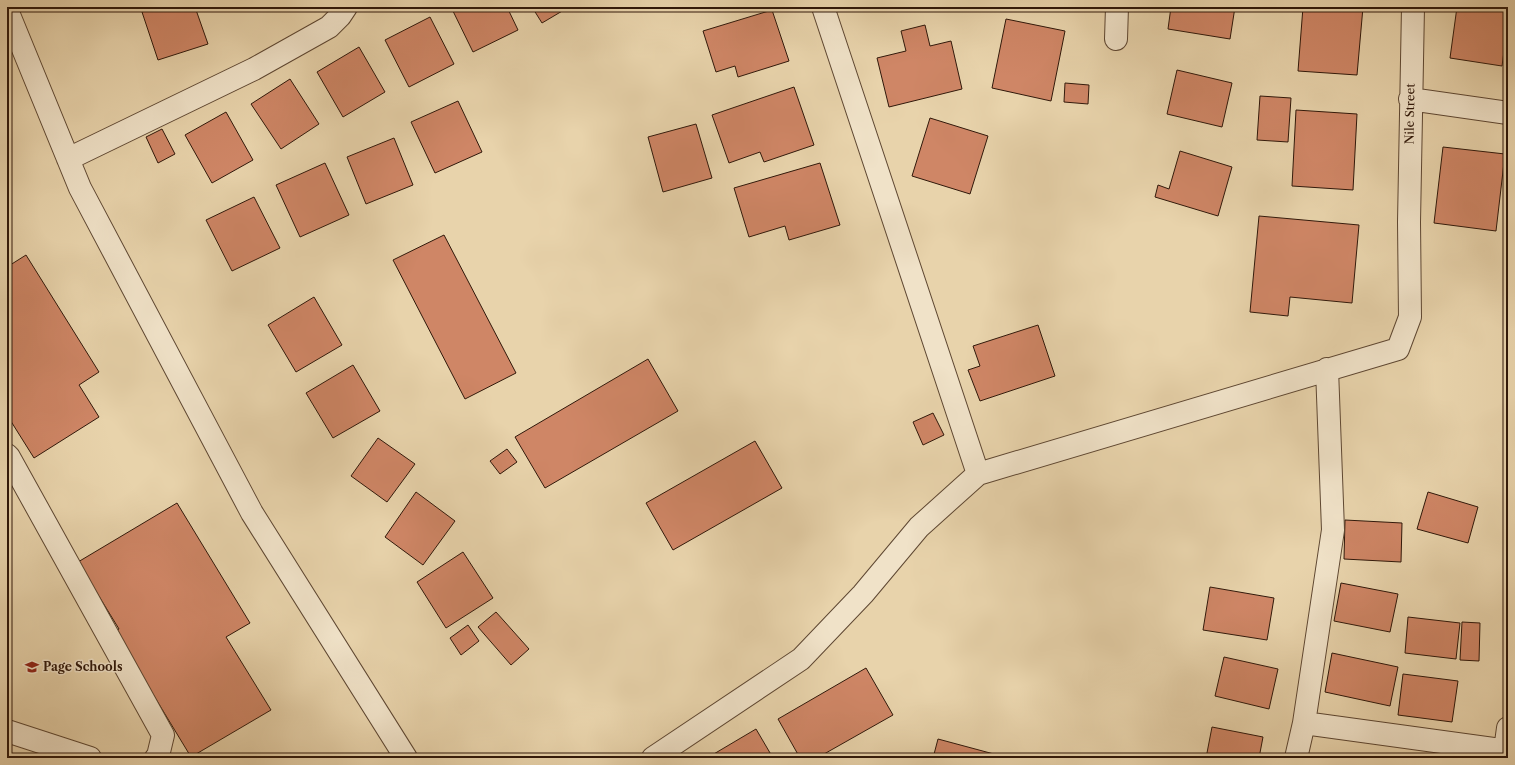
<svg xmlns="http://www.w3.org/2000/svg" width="1515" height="765" font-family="'Libre Caslon Text',serif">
	<rect width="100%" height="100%" fill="#e8d3ab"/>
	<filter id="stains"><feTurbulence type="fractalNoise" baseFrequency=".005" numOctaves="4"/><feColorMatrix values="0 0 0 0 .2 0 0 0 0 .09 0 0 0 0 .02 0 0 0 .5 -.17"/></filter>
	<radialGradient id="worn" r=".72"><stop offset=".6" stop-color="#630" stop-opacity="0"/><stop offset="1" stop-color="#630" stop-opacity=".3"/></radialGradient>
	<path fill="#cf8666" stroke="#30180a" d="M159 7H195L208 44 158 60 142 12Z
		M451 7H507L518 30 473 52Z
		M532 7H569L542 23Z
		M1171 7H1235L1230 39 1168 29Z
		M1303 7H1363L1357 75 1298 71Z
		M1457 7H1508V22L1502 66 1450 58Z
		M772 10 789 61 738 77 735 66 716 72 703 31Z
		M430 17 454 64 409 87 385 40Z
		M1006 19 1065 31 1051 101 992 88Z
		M925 25 930 46 951 41 962 89 889 107 877 58 906 51 901 31Z
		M359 47 385 92 343 117 317 72Z
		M1177 70 1232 83 1222 127 1167 114Z
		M290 79 319 124 281 149 251 104Z
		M1065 83 1089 85 1088 104 1064 102Z
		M794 87 814 145 764 162 760 152 729 163 712 115Z
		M1260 96 1291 98 1288 142 1257 140Z
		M458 101 482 152 435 173 411 122Z
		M1296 110 1357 114 1353 190 1292 186Z
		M226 112 253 160 212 183 185 135Z
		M930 118 988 136 970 194 912 176Z
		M696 124 712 178 663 192 648 137Z
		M162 129 175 154 158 163 146 137Z
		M394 138 413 185 366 204 347 157Z
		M1443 147 1505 154 1496 231 1434 223Z
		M1180 151 1232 167 1218 216 1155 197 1158 185 1169 189Z
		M325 163 349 215 300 237 276 185Z
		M820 163 840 225 789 240 785 226 749 237 734 188Z
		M254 197 280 248 232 271 206 220Z
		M1259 216 1359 225 1352 303 1290 297 1288 316 1250 312Z
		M444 235 516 373 465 399 393 260Z
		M26 255 99 372 79 385 99 417 34 458 7 415V267Z
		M314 297 342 345 296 372 268 325Z
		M1038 325 1055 376 980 401 968 370 980 366 973 346Z
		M648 359 678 411 545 488 515 437Z
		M353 365 380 411 333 438 306 393Z
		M933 413 944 435 923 445 913 422Z
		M378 438 415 464 387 502 351 476Z
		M755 441 782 488 673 550 646 503Z
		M507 449 517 462 500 474 490 461Z
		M416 492 455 521 423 565 385 537Z
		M1428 492 1478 507 1468 543 1417 529Z
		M177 503 250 623 226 637 271 710 191 757 131 658 110 635 119 629 78 562Z
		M1345 520 1402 523 1401 562 1344 559Z
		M463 552 493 598 446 628 417 582Z
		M1341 583 1398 594 1390 632 1334 621Z
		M1210 587 1274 598 1267 640 1203 630Z
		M496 612 529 649 511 665 478 627Z
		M1408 617 1460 623 1456 659 1405 653Z
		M1462 622 1480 623 1479 661 1460 660Z
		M468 625 479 641 461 655 450 638Z
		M1332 653 1398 667 1390 706 1325 692Z
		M1224 657 1278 669 1269 709 1215 696Z
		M866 668 893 715 817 758H800L778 719Z
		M1403 674 1458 681 1452 722 1398 715Z
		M1212 727 1263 737 1259 758H1206Z
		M756 729 773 758H707Z
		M938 739 1005 757 1004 758H933Z"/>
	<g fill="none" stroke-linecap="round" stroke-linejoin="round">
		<defs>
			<path id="minor" d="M823 7 978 474
				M7 10 80 188 252 513 406 758
				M1116 39 1117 7
				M1410 99 1508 113
				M68 159 254 69 329 27 340 16 346 7
				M7 455 9 457 163 735 158 756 156 758
				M1304 723 1508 751
				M7 731 90 758
				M1505 750 1508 728
				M653 758 801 659 863 594 919 527 978 474 1398 349 1410 317 1409 222 1413 7
				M1296 758 1304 723 1333 530 1327 369"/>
		</defs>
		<use href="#minor" stroke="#5e4732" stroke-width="24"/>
		<use href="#minor" stroke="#f0e2c8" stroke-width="22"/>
	</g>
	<defs>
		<symbol id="school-bare" viewBox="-9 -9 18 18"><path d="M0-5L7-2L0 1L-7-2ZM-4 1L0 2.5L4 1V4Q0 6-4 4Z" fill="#8f2418" stroke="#f0e2c8" stroke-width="2.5" paint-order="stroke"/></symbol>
	</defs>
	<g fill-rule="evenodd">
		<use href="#school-bare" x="22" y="657" width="20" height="20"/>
	</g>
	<g text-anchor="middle" stroke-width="3" stroke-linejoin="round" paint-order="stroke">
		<g font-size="12" fill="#30180a" stroke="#f0e2c8">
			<text transform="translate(1410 114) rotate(-89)" y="4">Nile Street</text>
		</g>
		<g font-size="12" font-weight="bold" fill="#30180a" stroke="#f0e2c8" text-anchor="start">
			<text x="43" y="671">Page Schools</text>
		</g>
	</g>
	<rect width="1515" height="765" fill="none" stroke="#e8d3ab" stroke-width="24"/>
	<rect x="8" y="8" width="1499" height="749" fill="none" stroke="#30180a" stroke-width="2"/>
	<rect x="12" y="12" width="1491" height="741" fill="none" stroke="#30180a"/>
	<rect width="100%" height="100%" filter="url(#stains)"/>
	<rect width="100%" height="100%" fill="url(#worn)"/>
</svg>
